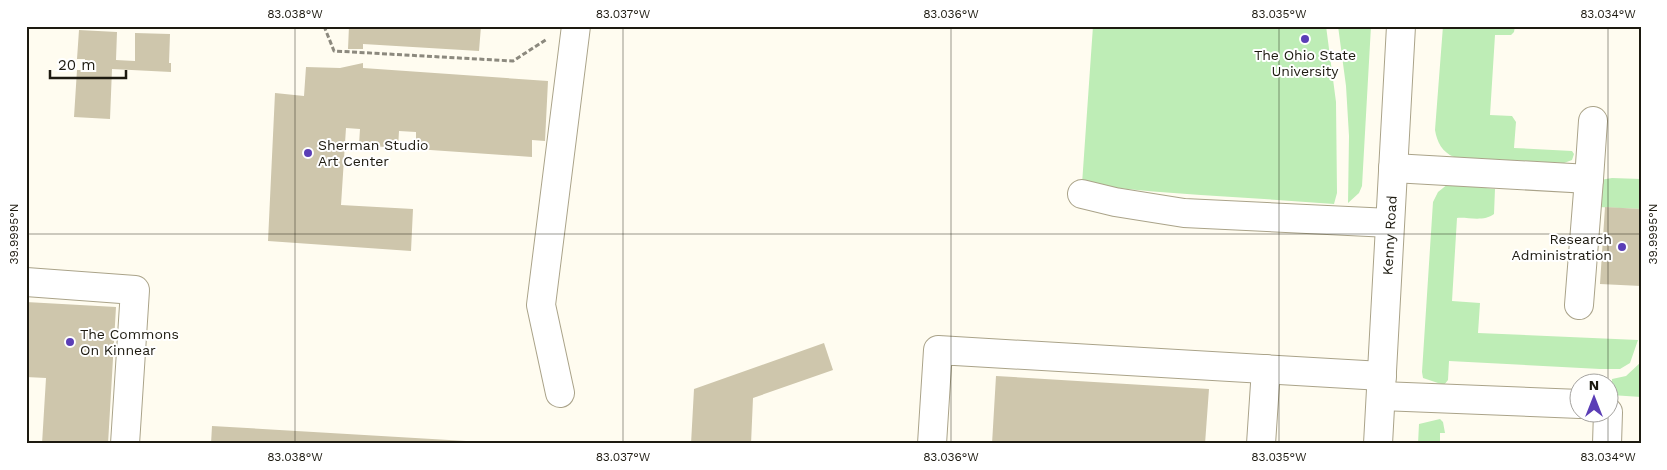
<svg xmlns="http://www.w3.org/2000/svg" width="1667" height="470" font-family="'Work Sans',sans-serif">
	<rect width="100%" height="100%" fill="#fffcf0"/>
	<path fill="#beedb6" d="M1093 26H1326L1336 102 1337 193 1334 204C1250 197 1166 195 1082 184Z
		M1338 26H1371L1362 186 1359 193 1348 203 1349 136 1346 86Z
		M1443 26H1515L1514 32 1511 35H1495L1490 115 1512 116 1516 122 1514 148 1572 151 1574 154 1572 160 1564 163 1454 157C1442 152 1437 142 1435 130Z
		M1612 178 1641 179V209L1598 207 1600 180Z
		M1448 184 1495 189 1494 214C1484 222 1468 217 1457 218L1452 301 1480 303 1478 333 1638 340 1630 363 1620 369H1600L1449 361 1448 380 1444 385 1423 378 1422 372 1433 202 1438 192Z
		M1641 362V397L1611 395 1612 379 1626 376Z
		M1440 419 1443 422 1445 433H1440V444H1418L1419 424Z"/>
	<path fill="#cec6ac" d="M349 26H481L479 51 363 44V49H348Z
		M79 30 117 32 116 60 135 61V33L170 34 169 63H171V72L112 69 110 119 74 117 77 70H84L85 59H77Z
		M363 63V68L548 81 545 141 532 140V157L416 149V132L399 131 398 148 359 145 360 129 346 128 341 205 413 209 411 251 268 241 275 93 304 96 306 67 340 68Z
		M1605 207 1641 209V286L1600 284Z
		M26 302 116 307 108 444H42L46 378 26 377Z
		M824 343 833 370 753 398 751 444H691L694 389Z
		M996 376 1209 389 1205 444H992Z
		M212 426 483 442V444H211Z"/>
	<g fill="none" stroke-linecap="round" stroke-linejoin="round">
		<defs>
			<g id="minor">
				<path d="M1393 168 1589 179 1593 121"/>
				<path d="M1082 194 1115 202 1184 213 1390 223"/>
				<path d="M26 282 135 290 125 444"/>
				<path d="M1579 305 1589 179"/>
				<path d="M560 393 541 305 576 26"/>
				<path d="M1381 396 1580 404"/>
				<path d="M932 444 938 350 1382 376"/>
				<path d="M1261 444 1266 369"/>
				<path id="s1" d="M1378 444 1401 26"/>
				<path d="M1607 444 1608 412"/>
			</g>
		</defs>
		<use href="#minor" stroke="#aaa389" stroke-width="30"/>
		<path stroke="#8c897e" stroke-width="3" stroke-dasharray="5 2.5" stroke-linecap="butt" d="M324 26 334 51 513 61 547 39"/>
		<use href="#minor" stroke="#fff" stroke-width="28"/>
	</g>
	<path fill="none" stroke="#1d1a10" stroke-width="1" stroke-opacity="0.45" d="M295 26V444M623 26V444M951 26V444M1279 26V444M1608 26V382M26 234H1641M1608 412V444"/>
	<g fill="#5b3eb6" stroke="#fff" stroke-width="2">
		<circle cx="1305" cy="39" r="5"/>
		<circle cx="308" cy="153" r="5"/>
		<circle cx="1622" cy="247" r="5"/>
		<circle cx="70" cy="342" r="5"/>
	</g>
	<g text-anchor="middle" stroke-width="4" stroke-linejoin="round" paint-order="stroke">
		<g font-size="14" fill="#1d1a10" stroke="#fff" text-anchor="start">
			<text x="1305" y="60" text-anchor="middle">The Ohio State<tspan x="1305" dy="16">University</tspan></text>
			<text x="318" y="150">Sherman Studio<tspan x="318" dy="16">Art Center</tspan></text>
			<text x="1612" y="244" text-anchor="end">Research<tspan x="1612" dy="16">Administration</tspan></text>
			<text x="80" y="339">The Commons<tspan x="80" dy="16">On Kinnear</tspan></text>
		</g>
		<g font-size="14" fill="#1d1a10" stroke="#fff">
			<text dy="5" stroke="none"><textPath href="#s1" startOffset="209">Kenny Road</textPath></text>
		</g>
	</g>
	<rect width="1667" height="470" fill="none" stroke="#ffffff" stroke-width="55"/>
	<g transform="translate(1594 398)"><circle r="24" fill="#ffffff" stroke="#a5a39f"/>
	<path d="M0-4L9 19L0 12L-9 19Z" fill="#5b3eb6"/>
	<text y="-8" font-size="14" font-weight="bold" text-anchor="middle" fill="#1d1a10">N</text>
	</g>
	<path d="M50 70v8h76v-8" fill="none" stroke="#1d1a10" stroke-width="2.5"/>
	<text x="58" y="70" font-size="15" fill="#1d1a10" stroke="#ffffff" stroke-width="4" paint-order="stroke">20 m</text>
	<rect x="28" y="28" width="1612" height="414" fill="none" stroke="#1d1a10" stroke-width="2"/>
	<g font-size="12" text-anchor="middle" fill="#1d1a10">
		<text x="295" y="18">83.038°W</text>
		<text x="623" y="18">83.037°W</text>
		<text x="951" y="18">83.036°W</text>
		<text x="1279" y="18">83.035°W</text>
		<text x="1608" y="18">83.034°W</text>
		<text transform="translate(14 234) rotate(-90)" y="4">39.9995°N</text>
		<text transform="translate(1653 234) rotate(-90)" y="4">39.9995°N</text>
		<text x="295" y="461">83.038°W</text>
		<text x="623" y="461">83.037°W</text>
		<text x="951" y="461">83.036°W</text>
		<text x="1279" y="461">83.035°W</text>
		<text x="1608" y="461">83.034°W</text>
	</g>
</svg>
